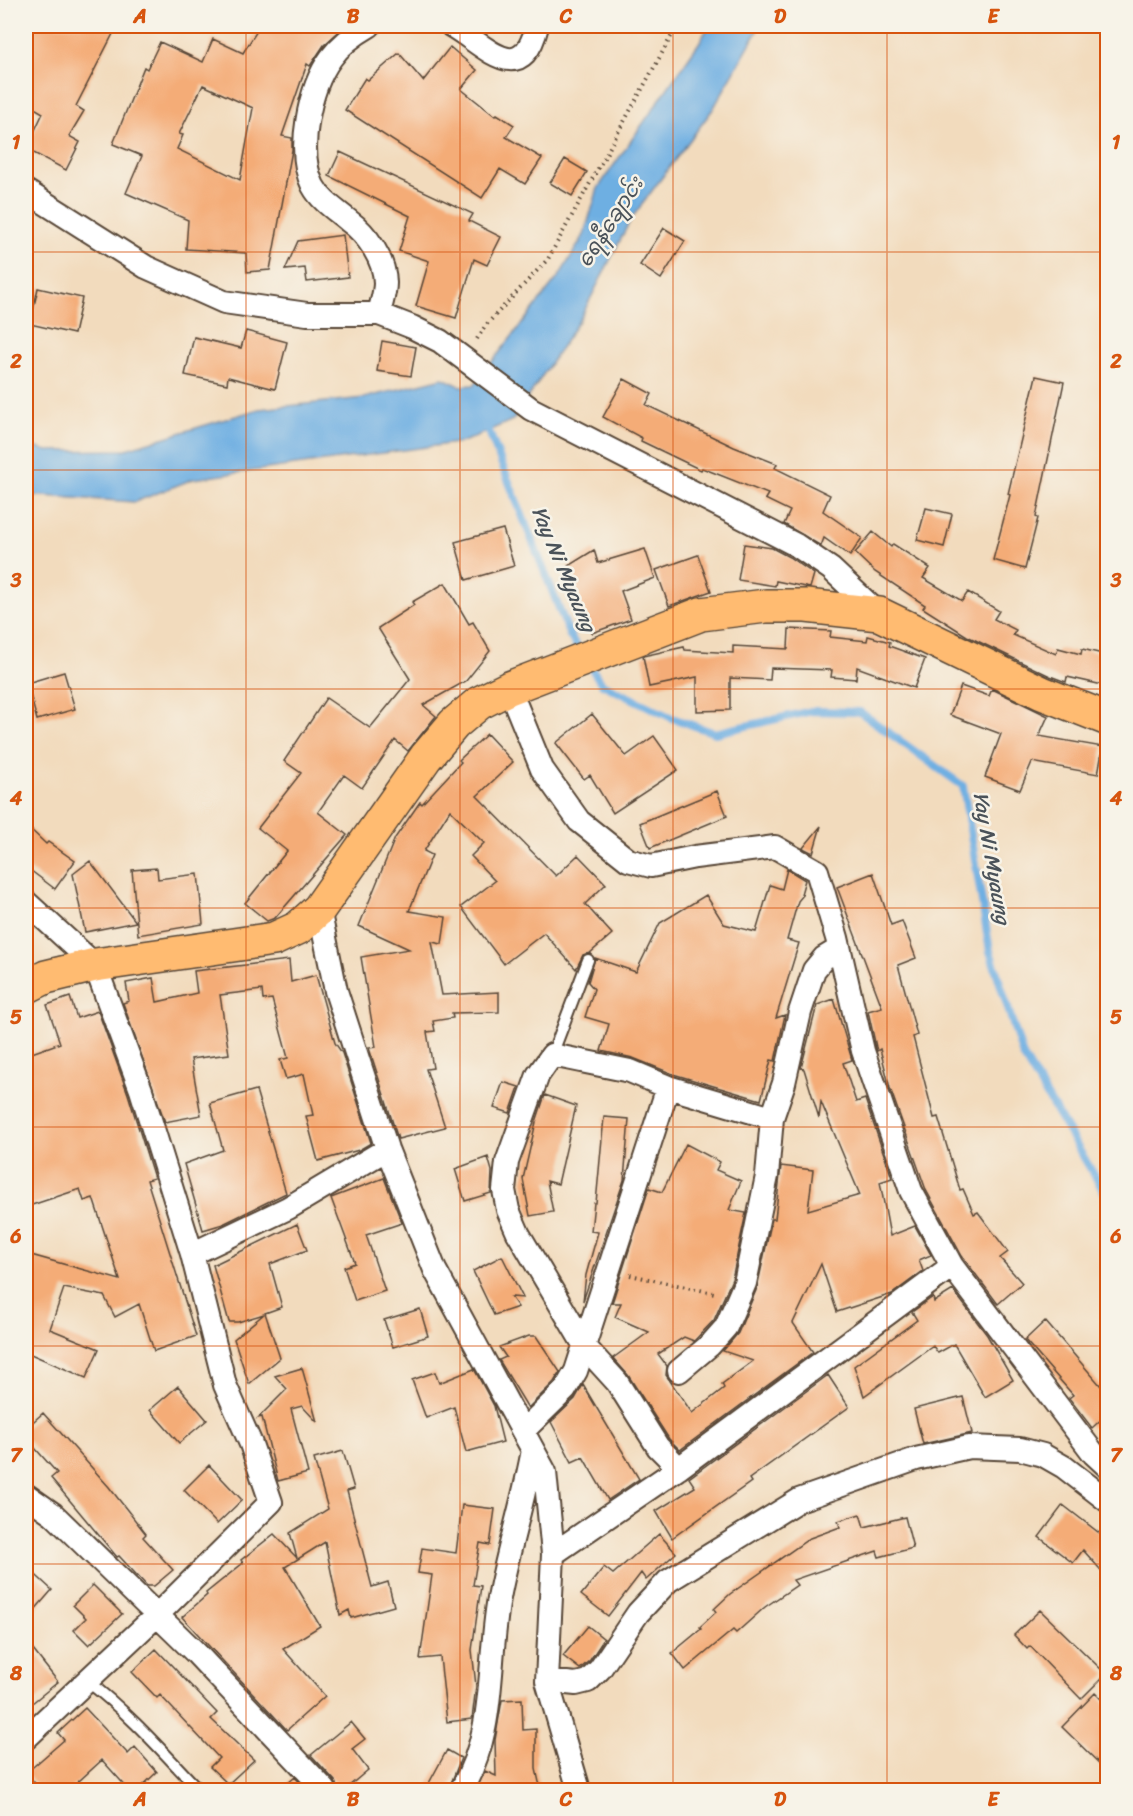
<svg xmlns="http://www.w3.org/2000/svg" width="1133" height="1816" font-family="Sriracha,'Noto Sans Myanmar',sans-serif">
	<rect width="100%" height="100%" fill="#f7f3e8"/>
	<filter id="ink" filterUnits="userSpaceOnUse"><feTurbulence type="fractalNoise" baseFrequency=".0167" numOctaves="2"/><feDisplacementMap in="SourceGraphic" scale="12" xChannelSelector="R" yChannelSelector="G"/><feConvolveMatrix kernelMatrix="1 2 1 2 8 2 1 2 1" color-interpolation-filters="sRGB"/></filter>
	<filter id="wash" filterUnits="userSpaceOnUse"><feTurbulence type="fractalNoise" baseFrequency=".008" numOctaves="4" result="noise"/><feDisplacementMap in="SourceGraphic" scale="24" xChannelSelector="R" yChannelSelector="G"/><feGaussianBlur stdDeviation="1.35" result="paint"/><feColorMatrix in="noise" values="0 0 0 0 0 0 0 0 0 0 0 0 0 0 0 0 0 1.4 0 .05"/><feComposite in="paint" operator="in"/></filter>
	<g filter="url(#wash)">
		<rect width="100%" height="100%" fill="#f2dbbd"/>
		<path fill="#6eafe2" stroke="#546c80" stroke-width="1.5" d="M709 26H760L713 109 631 219 580 319 513 420 463 442 193 479 135 502 26 495V444L47 451 123 450 259 409 364 398 443 378 460 386 474 385 560 275 584 235 598 188 699 43Z"/>
		<g fill="none" stroke-linecap="round" stroke-linejoin="round">
			<path stroke="#6eafe2" stroke-width="8" d="M486 424 570 636 581 653
				M590 666 602 684 672 718 715 733 812 711 860 712 963 786 990 951 1023 1056 1108 1198"/>
		</g>
		<g id="blocks">
			<path fill="#f4ac77" fill-rule="evenodd" d="M26 26H117L76 106 84 111 69 136 80 142 66 170 26 149 43 113 26 103Z
				M260 26H345L324 45 310 66 307 64 282 136 292 138V150L270 270 247 272 246 253 186 249 188 220 126 193 142 156 113 144 144 67 147 69 160 42 203 62 213 39 243 53ZM203 85 253 108 240 180 177 149 183 135 179 134Z
				M450 47 477 70 461 89 495 116 497 114 514 125 506 137 542 158 525 184 500 169 482 198 345 110 365 78 368 80 399 53 423 81Z
				M340 152 473 214 469 221 501 237 487 265 474 259 456 318 416 306 429 261 399 251 410 216 329 176Z
				M565 159 587 172 572 196 550 183Z
				M664 228 685 241 661 279 640 265Z
				M343 235 348 277 307 282 305 268 285 270 298 241Z
				M38 288 82 298 74 334 30 324Z
				M246 331 287 342 275 389 228 377 227 384 185 375 194 337 241 348Z
				M382 341 416 347 411 376 377 371Z
				M1036 376 1064 382 1036 517 1038 518 1025 569 993 560 1010 495 1008 494Z
				M624 379 652 394 646 405 734 447 777 464 775 468 830 495 823 511 862 538 850 556 824 538 821 546 784 524 790 511 765 499 768 494 702 468 701 470 641 441 642 438 603 417Z
				M926 508 952 514 944 547 917 540Z
				M503 529 514 566 466 580 455 542Z
				M873 532 891 547 893 544 930 568 923 578 962 601 968 592 999 611 994 619 1016 630 1013 635 1056 654 1058 648 1081 654 1082 649 1107 655V686L1067 677 1066 682 1050 676 967 636 923 608 925 605 875 572 855 553Z
				M744 544 772 548 789 557 814 574 810 588 776 581 775 586 738 580Z
				M645 549 655 578 621 591 631 619 592 633 568 566 594 550 598 563Z
				M698 555 711 591 669 606 656 570Z
				M445 583 469 624 473 622 490 651 466 681 423 705 436 716 408 751 395 740 362 788 344 775 318 812 347 835 275 918 267 921 245 903 287 851 258 828 301 773 284 761 326 698 370 728 410 679 378 628 414 605 412 602Z
				M789 629 831 631 830 637 867 641 868 636 890 642 889 646 925 659 914 688 857 667 856 679 831 677 832 670 771 668 770 680 730 678V710L697 711V677L649 687 643 656 684 647 685 650 733 653V646L788 649Z
				M64 672 75 709 37 720 27 683Z
				M961 686 989 696 992 689 1048 716 1039 736 1103 747 1098 774 1032 762 1020 790 985 777 1001 734 950 715Z
				M592 714 626 756 654 736 678 770 613 813 590 775 584 779 556 743Z
				M487 734 513 762 477 796 556 876 578 855 606 884 585 904 612 934 590 953 583 955 576 969 544 933 504 964 461 907 495 881 471 856 484 843 450 810 424 851 432 855 409 911 446 917 442 944 432 942 442 995 499 992V1012L452 1013 453 1018 433 1021 435 1031 427 1032 433 1068 426 1069 445 1127 398 1139 369 1048 376 1047 361 957 409 949 359 926 395 838 420 802 422 804 461 762 459 760Z
				M717 791 727 816 650 848 640 823Z
				M26 825 46 844 48 842 75 861 55 889 26 867Z
				M821 826 813 853 803 848Z
				M90 861 136 922 85 932 73 874Z
				M157 868 158 879 198 874 203 924 138 935 132 870Z
				M787 869 805 880 801 894 803 895 798 901 787 940 799 943 776 1018 785 1015 775 1061 771 1060 761 1100 673 1074 633 1058 601 1051 609 1024 585 1017 594 989 588 982 595 958 636 972 660 923 706 895 724 924 756 932 770 885 782 889Z
				M873 873 891 925 902 921 916 958 898 965 917 1035 913 1037 934 1118 938 1117 960 1190 963 1189 974 1214 978 1212 1008 1252 1000 1258 1022 1283 998 1304 962 1256 926 1190 890 1088 880 1049 877 1051 876 1047 868 1011 882 1007 837 887Z
				M289 960 291 982 316 975 335 1043 342 1053 371 1143 359 1150 318 1161 306 1116 313 1115 304 1074 286 1079 280 1060 288 1058 272 999 263 1000 262 990 220 995 229 1054 191 1059 201 1115 165 1122 123 1003 129 1001 126 983 153 978 157 1002 197 993 194 971Z
				M70 997 77 1018 98 1011 128 1094 154 1178 147 1180 196 1336 154 1351 139 1304 115 1317 104 1296 64 1288 50 1329 99 1349 86 1378 26 1352V1270L31 1255 120 1280 93 1198 84 1201 80 1189 26 1207V1055L60 1043 47 1005Z
				M834 999 852 1060 843 1063 856 1102 865 1099 892 1178 880 1182 890 1236 915 1226 931 1255 919 1260 923 1271 892 1294 837 1312 821 1264 793 1323 813 1352 680 1450 669 1439 628 1375 613 1358 649 1332 615 1317 621 1303H612L649 1188 662 1192 686 1144 720 1162 716 1170 741 1181 729 1210 746 1213 732 1279 714 1320 694 1341 684 1337 658 1354 667 1366 666 1375 692 1413 724 1388 722 1384 753 1361 723 1351 738 1333 757 1288 772 1219H775L781 1166 813 1170 808 1210 860 1195 821 1102 819 1118 804 1069 801 1068 817 1005Z
				M503 1082 519 1087 510 1113 494 1108Z
				M256 1090 286 1193 223 1224 203 1230 184 1164 223 1150 210 1103Z
				M545 1095 576 1106 558 1184 547 1181 553 1212 530 1216 523 1179 536 1122Z
				M604 1117 629 1119 624 1180 583 1301 586 1275 598 1232 591 1231 594 1203H596Z
				M488 1157 492 1171 491 1193 465 1201 455 1169Z
				M384 1178 402 1223 366 1235 385 1291 355 1301 344 1267 355 1263 331 1198Z
				M297 1224 307 1250 270 1264 282 1307 265 1313 280 1358 249 1384 234 1339 264 1314 238 1322H229L213 1265Z
				M502 1256 523 1298 511 1297 518 1307 494 1315 473 1271Z
				M953 1290 987 1335 1013 1380 985 1397 954 1344 938 1353 933 1346 864 1396 854 1366 917 1320 912 1312 933 1297 934 1302Z
				M420 1309 428 1336 393 1347 384 1320Z
				M1045 1321 1107 1393V1414L1092 1428 1069 1398 1073 1395 1025 1340Z
				M529 1336H536L560 1372 554 1382 528 1408 499 1360 506 1357 499 1347Z
				M302 1368 317 1422 302 1406 291 1409 308 1473 278 1481 262 1417 258 1418 287 1389 275 1376Z
				M474 1369 494 1406 503 1442 466 1452 454 1407 426 1418 412 1380 435 1372 439 1383Z
				M828 1375 849 1407 749 1479 751 1482 672 1538 656 1511 695 1487 689 1478Z
				M583 1385 639 1479 608 1500 583 1457 572 1462 551 1422 575 1399Z
				M178 1386 207 1420 179 1443 150 1410Z
				M963 1397 972 1433 923 1444 914 1409Z
				M43 1413 109 1487 146 1534 143 1537 173 1570 154 1586H147L119 1556 117 1557 51 1478 57 1473 26 1438V1428Z
				M343 1451 354 1489 347 1491 372 1587 388 1582 394 1606 351 1618 349 1610 340 1615 325 1542 285 1567 320 1626 283 1649 325 1696 287 1730 182 1617 207 1595 206 1593 243 1563 241 1560 274 1534 297 1558 290 1533 328 1509 314 1459Z
				M209 1465 242 1500 217 1524 184 1490Z
				M462 1505 495 1509 490 1545 480 1543 473 1585 481 1586 472 1650 476 1686 472 1719 447 1722 440 1657 420 1659 432 1575 418 1573 422 1548 456 1553Z
				M1063 1505 1107 1539V1577L1083 1550 1073 1563 1039 1537Z
				M860 1514 864 1527 905 1517 913 1548 879 1557 877 1551 793 1580 797 1585 765 1607 736 1633 733 1630 685 1670 672 1653 701 1629 700 1627 716 1612 714 1609 730 1594 810 1538 840 1527 838 1521Z
				M659 1534 676 1553 646 1580 641 1573 608 1616 581 1595 604 1567 613 1574Z
				M26 1566 52 1590 26 1620Z
				M93 1585 122 1614 89 1645 74 1630 86 1618 73 1605Z
				M1040 1610 1106 1674 1081 1699 1030 1646 1027 1649 1014 1635Z
				M588 1626 604 1639 590 1660 580 1669 563 1656Z
				M26 1641 58 1682 26 1708Z
				M156 1649 217 1713 211 1719 254 1760 228 1784 210 1767 219 1758 160 1695 157 1698 132 1672Z
				M1095 1693 1107 1705V1771L1062 1727Z
				M522 1699 523 1730 536 1729V1769L541 1791H476L485 1771 496 1776 495 1740 502 1700Z
				M85 1708 128 1754 135 1747 157 1772 137 1791H130L102 1760 68 1791H42L26 1773 64 1740 58 1733Z
				M351 1722 365 1739 352 1749 368 1770 343 1791H338L335 1781 311 1755Z
				M447 1750 461 1758 448 1791H440L428 1785Z
				M295 1777 307 1791H279Z"/>
		</g>
	</g>
	<g filter="url(#ink)">
		<use href="#blocks" fill-opacity="0" stroke="#564536" stroke-width="1.5"/>
		<g fill="none" stroke-linecap="round" stroke-linejoin="round">
			<defs>
				<path id="service" d="M552 1055 588 960
					M87 1681C129 1713 163 1752 199 1790"/>
				<path id="minor" d="M369 26C355 34 341 44 331 58 309 88 296 152 313 186 321 201 336 210 349 221 367 234 385 260 385 283 385 293 381 304 379 314
					M452 26C485 45 521 90 537 26
					M26 191 146 267 224 302 307 314H379L412 327 440 341 531 409 796 545 831 569 879 614
					M509 688 542 769 579 821 628 860 651 866 695 857 775 847 817 871 837 938 863 1051 911 1191 952 1266 1094 1454 1108 1467
					M26 902 95 965 141 1090 192 1254 225 1385 251 1444 271 1502 156 1616 26 1738
					M319 909 336 991 387 1149 435 1270 545 1472 553 1554 547 1681 579 1790
					M192 1254 288 1208 387 1149
					M679 1371 710 1345 726 1327 745 1283 767 1176 772 1118 784 1083 800 1012 814 970 824 958 839 949
					M523 1431 565 1390 576 1371 668 1087
					M679 1468 658 1447 617 1382 586 1348 518 1233 508 1210 504 1190 507 1162 538 1075 552 1055 630 1071 668 1087 772 1118
					M26 1495 53 1514 196 1653 325 1790
					M553 1554 679 1468 952 1266
					M547 1681 576 1684 588 1681 600 1669 638 1613 668 1581 799 1500 916 1459 969 1447 1020 1449 1043 1455 1064 1467 1108 1501
					M461 1790C497 1729 487 1665 499 1598 508 1549 524 1500 533 1450"/>
				<path id="primary" d="M26 987 46 977 95 965 274 939 298 928 319 909 426 757 454 724 479 703 509 688 701 614 766 606H806L879 614 1042 693 1108 719"/>
			</defs>
			<use href="#service" stroke="#564536" stroke-width="14"/>
			<use href="#minor" stroke="#564536" stroke-width="26"/>
			<use href="#primary" stroke="#564536" stroke-width="36"/>
			<path stroke="#564536" stroke-width="4" stroke-dasharray="1.5 4.5" stroke-linecap="butt" d="M477 339 486 325 548 259 677 26
				M630 1275 714 1293"/>
			<use href="#service" stroke="#fff" stroke-width="10"/>
			<use href="#minor" stroke="#fff" stroke-width="22"/>
			<use href="#primary" stroke="#ffbb71" stroke-width="33"/>
		</g>
	</g>
	<path fill="none" stroke="#d7540e" stroke-width="1.5" stroke-opacity="0.55" d="M246 26V1790M460 26V1790M673 26V1790M887 26V1790M26 252H1108M26 470H1108M26 689H1108M26 908H1108M26 1127H1108M26 1346H1108M26 1564H1108"/>
	<g text-anchor="middle" stroke-width="5" stroke-linejoin="round" paint-order="stroke">
		<g font-size="21" font-style="italic" fill="#4a5259" stroke="#f7f3e8">
			<text transform="translate(610 222) rotate(-57)" y="7">ရေနီချောင်း</text>
			<text transform="translate(564 569) rotate(67)" y="7">Yay Ni Myaung</text>
			<text transform="translate(992 858) rotate(80)" y="7">Yay Ni Myaung</text>
		</g>
	</g>
	<rect width="1133" height="1816" fill="none" stroke="#f7f3e8" stroke-width="66"/>
	<rect x="33" y="33" width="1067" height="1750" fill="none" stroke="#d7540e" stroke-width="2"/>
	<g font-size="20" text-anchor="middle" font-weight="bold" fill="#d7540e">
		<text x="140" y="23">A</text>
		<text x="353" y="23">B</text>
		<text x="566" y="23">C</text>
		<text x="780" y="23">D</text>
		<text x="993" y="23">E</text>
		<text x="16" y="149">1</text>
		<text x="1116" y="149">1</text>
		<text x="16" y="368">2</text>
		<text x="1116" y="368">2</text>
		<text x="16" y="587">3</text>
		<text x="1116" y="587">3</text>
		<text x="16" y="805">4</text>
		<text x="1116" y="805">4</text>
		<text x="16" y="1024">5</text>
		<text x="1116" y="1024">5</text>
		<text x="16" y="1243">6</text>
		<text x="1116" y="1243">6</text>
		<text x="16" y="1462">7</text>
		<text x="1116" y="1462">7</text>
		<text x="16" y="1680">8</text>
		<text x="1116" y="1680">8</text>
		<text x="140" y="1806">A</text>
		<text x="353" y="1806">B</text>
		<text x="566" y="1806">C</text>
		<text x="780" y="1806">D</text>
		<text x="993" y="1806">E</text>
	</g>
</svg>
